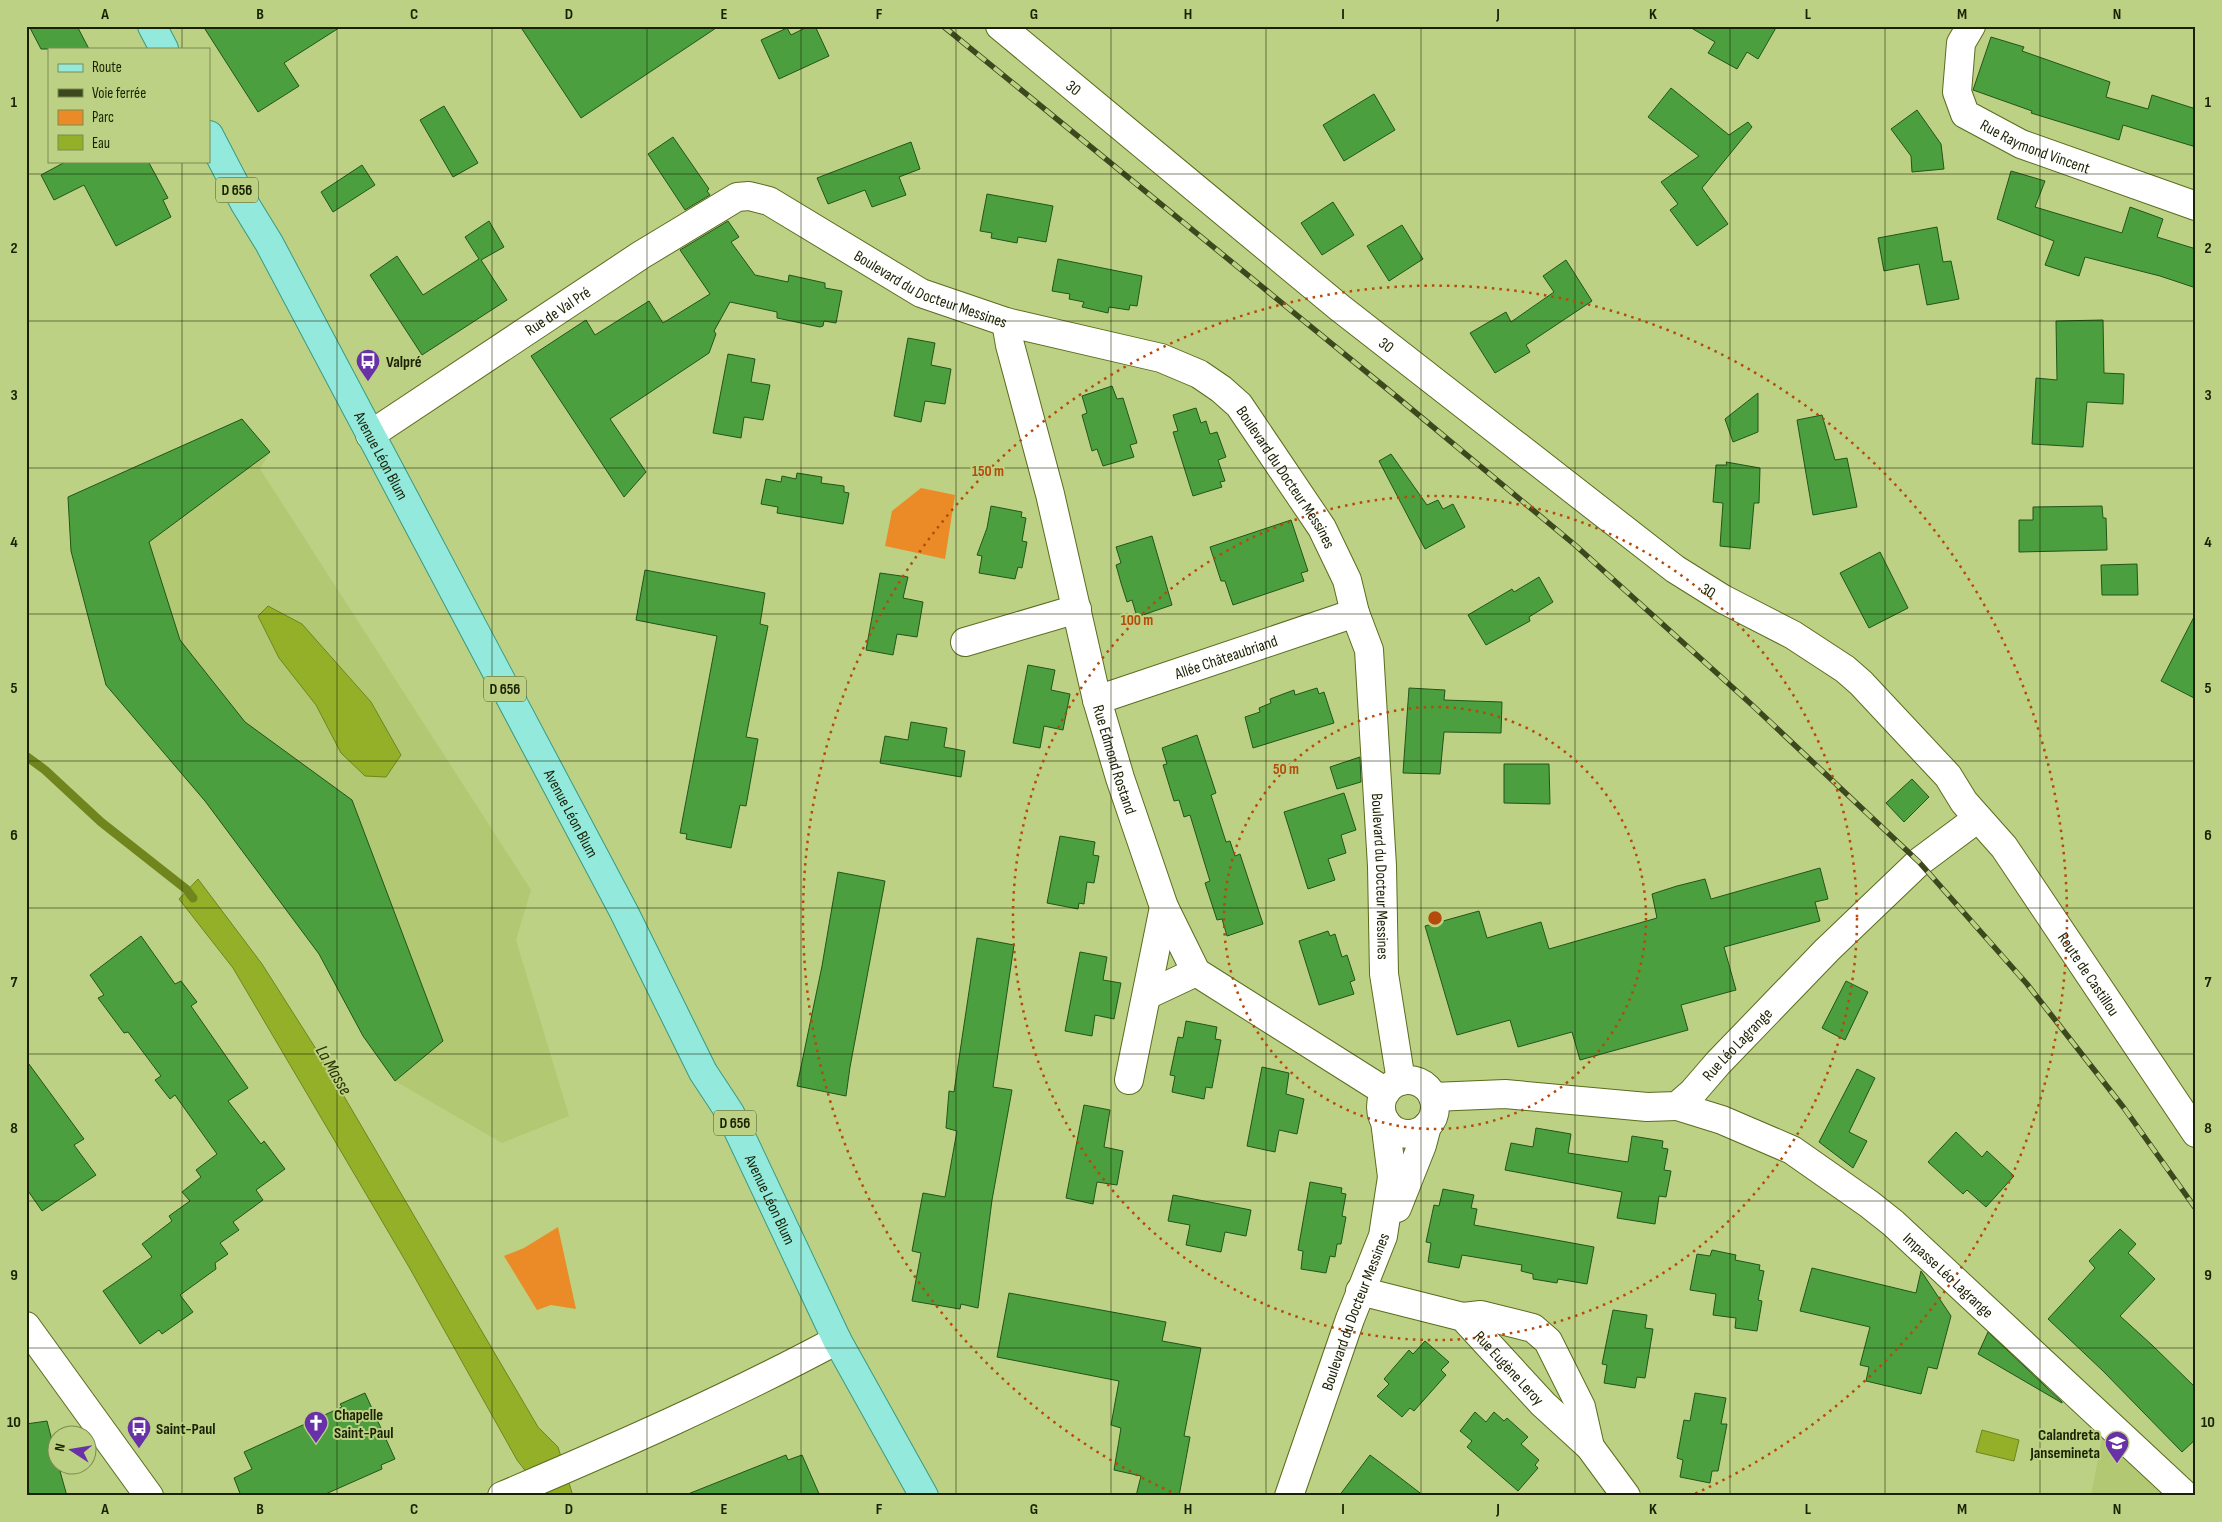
<svg xmlns="http://www.w3.org/2000/svg" width="2222" height="1522" font-family="'Sofia Sans Condensed',sans-serif">
	<rect width="100%" height="100%" fill="#bcd183"/>
	<path fill="#b2c872" d="M242 419 270 452 260 469 531 890 516 940 569 1116 502 1143 395 1081 363 1036 319 954 205 801 106 685 71 551 68 497Z
		M2103 1432 2172 1496H2091Z"/>
	<path fill="#ea8b27" d="M921 488 955 495 945 559 885 546 892 511Z
		M558 1227 576 1309 551 1305 537 1310 504 1256 524 1248Z"/>
	<path fill="#94b029" stroke="#70851e" d="M268 606 302 624 371 702 401 755 386 777 365 776 341 753 316 705 279 658 258 616Z
		M198 879 262 964 318 1052 538 1427 558 1447 573 1496H545L517 1460 409 1267 233 968 179 899Z
		M1982 1430 2019 1440 2014 1461 1976 1452Z"/>
	<g fill="none" stroke-linecap="round" stroke-linejoin="round">
		<path stroke="#70851e" stroke-width="9" d="M26 756 45 770 101 822 186 889 193 898"/>
	</g>
	<path fill="#4b9f3e" stroke="#23551b" d="M29 26H77L89 49H41Z
		M203 26H342L284 63 299 86 258 112Z
		M520 26H719L581 118Z
		M809 26H815L829 56 779 79 761 40 787 28 791 35Z
		M1688 26H1777L1758 59 1747 52 1737 69 1708 53 1715 42Z
		M1991 37 2024 47 2022 51 2110 82 2106 97 2148 109 2152 95 2196 109V147L2123 125 2119 140 2031 113 2032 111 1973 90Z
		M1671 88 1729 135 1748 122 1752 127 1702 188 1728 224 1697 246 1670 210 1678 204 1661 182 1699 156 1648 117Z
		M1374 94 1395 130 1344 161 1323 125Z
		M444 106 478 163 453 177 420 120Z
		M1917 110 1941 144 1944 169 1912 172 1911 156 1891 129Z
		M673 137 709 189 707 191 710 195 685 210 648 154Z
		M911 142 920 169 899 177 906 195 872 207 865 190 828 204 817 178Z
		M67 161H148L168 198 163 200 171 217 116 246 84 185 54 200 41 175Z
		M362 165 375 185 333 212 321 192Z
		M2011 171 2045 181 2035 207 2122 233 2130 207 2163 219 2157 237 2196 249V288L2160 276 2085 257 2079 276 2045 265 2054 241 1997 219Z
		M987 194 1053 206 1046 242 1018 237 1017 243 991 238 992 233 980 231Z
		M1333 202 1354 235 1322 255 1301 223Z
		M489 221 504 247 481 260 507 300 422 355 370 275 397 256 423 295 479 259 465 237Z
		M728 221 739 237 731 242 755 275 788 282 789 275 825 283V288L842 291 836 323 824 321 823 326 820 327 777 318V312L730 302 714 331 716 334 709 353 610 419 646 472 624 497 531 356 586 320 595 335 649 301 663 323 710 294 680 250Z
		M1402 225 1423 259 1389 281 1367 246Z
		M1937 227 1943 262 1951 261 1959 299 1927 305 1919 264 1884 271 1878 238Z
		M1058 259 1142 276 1137 306 1130 305 1129 310 1109 307 1108 313 1082 307 1084 302 1069 299 1070 294 1052 291Z
		M1566 260 1592 301 1526 345 1530 352 1495 373 1470 333 1506 312 1511 322 1554 292 1543 276Z
		M2103 320 2104 373 2124 374 2123 404 2087 402 2083 447 2032 444 2036 378 2057 380 2056 321Z
		M908 338 935 343 931 365 951 369 945 404 925 401 921 422 894 416Z
		M728 354 755 359 751 382 770 385 763 420 744 417 741 438 713 433Z
		M1112 386 1117 399 1123 398 1137 443 1130 445 1134 457 1103 466 1097 449 1092 451 1082 415 1087 413 1082 396Z
		M1758 393V432L1733 442 1725 419Z
		M1196 408 1201 423 1206 421 1210 434 1217 432 1226 457 1218 460 1225 481 1220 482 1222 487 1193 496 1173 432 1178 431 1173 415Z
		M1822 415 1835 460 1847 458 1857 507 1813 515 1797 420Z
		M242 419 270 452 149 542 180 640 245 722 352 800 443 1041 395 1081 363 1036 319 954 205 801 106 685 71 551 68 497Z
		M1391 454 1427 505 1438 500 1443 509 1453 504 1465 527 1425 549 1379 461Z
		M1726 462 1760 468 1759 503H1754L1750 549 1720 546 1723 503 1713 502 1716 465H1727Z
		M797 473 822 477 821 483 844 486V492L849 493 843 524 777 513 778 507 761 504 766 479 781 482 782 476 796 479Z
		M991 506 1022 512 1021 517 1026 518 1022 541 1027 542 1022 568 1018 567 1015 579 979 573 982 556 977 555 987 528Z
		M2102 506 2103 518H2106L2107 550 2019 552V520H2033V507Z
		M1291 520 1308 571 1301 573 1304 581 1233 605 1225 581H1221L1210 547Z
		M1152 536 1172 605 1137 617 1132 600 1127 602 1121 583 1116 565 1121 563 1116 547Z
		M1880 552 1908 608 1869 628 1840 573Z
		M2137 564 2138 595H2102L2101 565Z
		M645 570 765 593 760 624 768 626 746 737 758 739 746 806 740 805 731 848 686 839 687 834 680 833 717 636 636 620Z
		M880 573 908 577 903 598 923 602 917 637 897 634 893 655 866 650Z
		M1539 577 1553 602 1529 617 1530 621 1486 645 1468 615 1512 589 1514 592Z
		M2196 613V699L2161 681Z
		M1028 665 1055 670 1051 690 1070 694 1063 730 1044 726 1040 748 1013 743Z
		M1317 688 1319 694 1324 692 1334 723 1253 748 1245 717 1260 712 1259 708 1271 703 1270 699 1294 690 1295 695Z
		M1409 688 1445 690 1444 700 1502 702 1501 733 1444 732 1440 774 1403 773Z
		M911 722 947 728 944 747 965 751 961 777 880 763 885 736 908 740Z
		M1197 735 1216 793 1211 795 1226 842 1230 841 1235 856 1240 854 1263 924 1227 936 1222 919 1217 920 1205 883 1210 881 1190 815 1184 817 1179 800 1174 801 1163 765 1167 764 1162 748Z
		M1360 757 1361 782 1337 789 1330 767Z
		M1504 764H1549L1550 804 1504 803Z
		M1912 779 1929 797 1904 822 1886 803Z
		M1344 793 1356 830 1341 835 1346 853 1328 859 1335 880 1308 889 1284 812Z
		M1060 836 1095 842 1093 855 1099 856 1094 883 1087 882 1084 904 1079 903 1078 909 1047 903Z
		M1820 868 1828 899 1815 902 1820 921 1724 947 1736 990 1681 1005 1688 1030 1580 1060 1572 1032 1518 1047 1510 1020 1457 1035 1425 926 1479 911 1487 938 1541 922 1549 949 1657 918 1652 894 1677 886 1705 879 1711 899Z
		M838 872 885 881 850 1067 846 1096 797 1086 822 966Z
		M1328 931 1330 936 1335 934 1342 957 1347 955 1355 980 1350 982 1354 994 1319 1005 1299 941Z
		M141 936 175 984 181 981 197 1002 191 1006 248 1088 228 1101 261 1144 264 1141 285 1169 256 1190 263 1200 233 1222 239 1230 220 1243 228 1254 215 1263 216 1269 180 1295 193 1312 162 1334 159 1330 140 1344 103 1291 152 1257 142 1244 172 1221 169 1216 190 1201 182 1192 201 1177 196 1170 217 1154 175 1095 170 1099 155 1080 161 1076 128 1032 124 1033 98 998 104 995 90 975Z
		M977 938 1014 945 993 1087 1012 1090 992 1200 978 1308 961 1304 960 1309 912 1301 921 1253 912 1251 923 1193 945 1197 957 1131 946 1128 949 1091 954 1092Z
		M1080 952 1107 957 1103 980 1121 983 1114 1019 1095 1015 1092 1036 1065 1031Z
		M1846 981 1868 992 1845 1040 1822 1028Z
		M1186 1021 1217 1027 1215 1039 1221 1040 1212 1088 1206 1087 1204 1099 1172 1092 1175 1076 1170 1075 1178 1037 1183 1038Z
		M26 1060 84 1139 74 1145 96 1175 42 1211 26 1188Z
		M1262 1067 1289 1073 1286 1094 1304 1099 1297 1134 1279 1130 1275 1152 1247 1146Z
		M1857 1069 1875 1078 1849 1132 1867 1141 1853 1168 1819 1142Z
		M1084 1105 1110 1110 1104 1147 1123 1151 1117 1185 1097 1182 1093 1204 1066 1198Z
		M1536 1128 1571 1134 1568 1153 1628 1162 1632 1136 1663 1141 1662 1148 1668 1149 1664 1170 1671 1171 1666 1197 1659 1196 1655 1224 1617 1218 1622 1192 1505 1170 1511 1143 1533 1147Z
		M1956 1132 1982 1157 1987 1151 2014 1176 1986 1207 1967 1190 1963 1194 1928 1162Z
		M1310 1182 1342 1188 1341 1193 1346 1194 1342 1216 1346 1217 1341 1244H1337L1335 1257 1330 1256 1326 1273 1301 1269 1303 1251 1298 1250Z
		M1443 1189 1474 1195 1471 1208 1477 1209 1474 1225 1594 1247 1587 1284 1558 1279 1557 1283 1533 1279V1274L1521 1271 1522 1265 1462 1255 1459 1268 1428 1262 1431 1243 1426 1242 1434 1205 1439 1206Z
		M1173 1195 1251 1210 1246 1236 1225 1232 1221 1252 1186 1245 1190 1225 1168 1221Z
		M2120 1229 2136 1244 2128 1253 2155 1279 2120 1316 2152 1345 2196 1388V1439L2182 1452 2103 1371 2048 1319 2095 1268 2089 1261Z
		M1712 1250 1736 1255 1735 1260 1760 1265 1759 1270 1764 1271 1758 1300 1762 1301 1757 1331 1735 1328 1736 1318 1713 1315 1716 1294 1690 1290 1697 1254 1710 1256Z
		M1812 1268 1916 1293 1921 1271 1951 1316 1937 1369 1928 1367 1921 1394 1866 1381 1869 1367 1860 1365 1870 1327 1800 1311Z
		M1009 1293 1166 1322 1162 1341 1201 1348 1184 1436 1190 1437 1179 1496H1136L1141 1476 1114 1470 1121 1428 1111 1425 1119 1381 997 1357Z
		M1613 1310 1647 1315 1645 1328 1653 1329 1645 1378 1637 1377 1635 1388 1604 1383 1607 1365 1602 1364Z
		M1988 1332 2062 1402V1403L1978 1354Z
		M1425 1341 1449 1362 1441 1370 1446 1375 1414 1411 1410 1408 1402 1417 1377 1396 1389 1384 1384 1379 1396 1365 1409 1350 1413 1354Z
		M365 1393 395 1459 381 1465 382 1469 321 1496H241L234 1478 252 1469 244 1452 342 1407 340 1404Z
		M1695 1393 1726 1398 1721 1424H1727L1718 1471H1712L1710 1483 1680 1477 1683 1460 1677 1458 1684 1420 1690 1421Z
		M1475 1412 1486 1422 1494 1412 1504 1421 1507 1418 1528 1437 1521 1444 1539 1460 1535 1465 1538 1468 1518 1491 1467 1447 1472 1441 1460 1431Z
		M47 1421 58 1464 67 1496H30L26 1485V1424Z
		M786 1455 788 1460 802 1455 820 1496H689L688 1494Z
		M1370 1455 1394 1473 1424 1496H1339Z"/>
	<g fill="none" stroke-linecap="round" stroke-linejoin="round">
		<defs>
			<g id="minor">
				<path id="s1" d="M1000 26 1340 308 1675 569 1723 599 1793 635 1845 669 1861 683 1948 776 1964 802 2004 847 2196 1133"/>
				<path id="s2" d="M1971 26 1961 43 1957 92 1965 114 2021 144 2196 206"/>
				<path id="s3" d="M1006 322 1010 345 1050 494 1097 700 1120 778 1164 907 1196 972 1386 1092"/>
				<path id="s4" d="M370 435 641 255 737 197 749 196 769 201 921 293 1006 322 1161 358 1199 374 1221 389 1239 405 1322 528 1347 580 1355 613 1369 650 1382 866 1384 974 1401 1081"/>
				<path d="M965 642 1077 609"/>
				<path id="s5" d="M1097 700 1355 613"/>
				<path d="M1147 995 1196 972"/>
				<path d="M1129 1080 1164 907"/>
				<circle cx="1408" cy="1107" r="27"/>
				<path id="s6" d="M1433 1097 1505 1094 1647 1107 1677 1106 1693 1092 1718 1063 1827 950 1919 862 1978 818"/>
				<path id="s7" d="M1677 1106 1722 1120 1792 1150 1869 1204 1893 1223 2186 1496"/>
				<path d="M1397 1208 1422 1145 1427 1126"/>
				<path id="s8" d="M1360 1291 1463 1317 1543 1404 1590 1447 1626 1496"/>
				<path d="M1463 1317 1481 1315 1533 1328 1548 1341 1581 1407 1590 1447"/>
				<path d="M502 1496C615 1448 729 1398 837 1340"/>
				<path id="s9" d="M1289 1496 1350 1319 1383 1236 1392 1177 1385 1121"/>
			</g>
			<path id="tertiary" d="M26 1326 149 1496"/>
			<g id="primary">
				<path d="M152 26 164 49"/>
				<path id="s10" d="M209 135 245 204 269 243 624 912 703 1072 730 1113 837 1340 924 1496"/>
			</g>
		</defs>
		<use href="#minor" stroke="#5b6c1e" stroke-width="30"/>
		<use href="#tertiary" stroke="#5b6c1e" stroke-width="30"/>
		<use href="#primary" stroke="#3a9a81" stroke-width="30"/>
		<use href="#minor" stroke="#fff" stroke-width="28"/>
		<use href="#tertiary" stroke="#fff" stroke-width="28"/>
		<use href="#primary" stroke="#92e9dc" stroke-width="28"/>
		<defs>
			<path id="rail" d="M943 26 1397 397 1575 545 1751 704 1919 862 2027 984 2124 1108 2196 1209"/>
		</defs>
		<use href="#rail" stroke="#3e481f" stroke-width="5.5"/>
		<use href="#rail" stroke="#bcd183" stroke-width="4" stroke-dasharray="11" stroke-linecap="butt"/>
	</g>
	<path fill="none" stroke="#1b2203" stroke-width="1" stroke-opacity="0.55" d="M182 26V49M337 26V1496M492 26V1496M647 26V1496M801 26V1496M956 26V1496M1111 26V1496M1266 26V1496M1421 26V1496M1575 26V1496M1730 26V1496M1885 26V1496M2040 26V1496M182 161V1496M26 174H2196M26 321H2196M26 468H2196M26 614H2196M26 761H2196M26 908H2196M26 1054H2196M26 1201H2196M26 1348H2196"/>
	<g fill="none" stroke="#b54b0a" stroke-width="2.5" stroke-dasharray="2.5 5">
		<circle cx="1435" cy="918" r="211"/>
		<circle cx="1435" cy="918" r="422"/>
		<path d="M1178 1495A632 632 0 1 1 1692 1495"/>
	</g>
	<defs>
		<symbol id="bus-pin" viewBox="-11 -11 22 30"><path d="M0 17L-7.5 6A9.5 9.5 0 1 1 7.5 6Z" fill="#6931a8" stroke="#bcd183"/><path d="M-5-6H5V4H4V6H2V4H-2V6H-4V4H-5ZM-3.5-4V0h7V-4ZM-3.5 1.2v1.5H-2V1.2ZM2 1.2v1.5H3.5V1.2Z" fill="#fff"/></symbol>
		<symbol id="church-pin" viewBox="-11 -11 22 30"><path d="M0 17L-7.5 6A9.5 9.5 0 1 1 7.5 6Z" fill="#6931a8" stroke="#bcd183"/><path d="M-1.2-6h2.4v3.5h3.3v2.4h-3.3V6h-2.4V-.1h-3.3v-2.4h3.3Z" fill="#fff"/></symbol>
		<symbol id="school-pin" viewBox="-11 -11 22 30"><path d="M0 17L-7.5 6A9.5 9.5 0 1 1 7.5 6Z" fill="#6931a8" stroke="#bcd183"/><path d="M0-5L7-2L0 1L-7-2ZM-4 1L0 2.5L4 1V4Q0 6-4 4Z" fill="#fff"/></symbol>
	</defs>
	<g fill-rule="evenodd">
		<use href="#bus-pin" x="354" y="347" width="28" height="38"/>
		<use href="#church-pin" x="302" y="1409" width="28" height="38"/>
		<use href="#bus-pin" x="125" y="1414" width="28" height="38"/>
		<use href="#school-pin" x="2103" y="1429" width="28" height="38"/>
	</g>
	<g text-anchor="middle" stroke-width="4" stroke-linejoin="round" paint-order="stroke">
		<g fill="#bcd183" stroke="#4b5629" stroke-width="1">
			<rect x="216" y="177.5" width="42" height="25" rx="4"/>
			<rect x="484" y="676.5" width="42" height="25" rx="4"/>
			<rect x="714" y="1110.5" width="42" height="25" rx="4"/>
		</g>
		<g font-size="15" font-weight="bold" fill="#1b2203">
			<text x="237" y="195">D 656</text>
			<text x="505" y="694">D 656</text>
			<text x="735" y="1128">D 656</text>
		</g>
		<g font-size="16" fill="#1b2203" stroke="#bcd183">
			<text dy="6" stroke="none"><textPath href="#s1" startOffset="96">30</textPath></text>
			<text dy="6" stroke="none"><textPath href="#s2" startOffset="170">Rue Raymond Vincent</textPath></text>
			<text dy="6" stroke="none"><textPath href="#s4" startOffset="655">Boulevard du Docteur Messines</textPath></text>
			<text dy="6" stroke="none"><textPath href="#s4" startOffset="225">Rue de Val Pré</textPath></text>
			<text dy="6" stroke="none"><textPath href="#s1" startOffset="501">30</textPath></text>
			<text dy="6" stroke="none"><textPath href="#s10" startOffset="364">Avenue Léon Blum</textPath></text>
			<text dy="6" stroke="none"><textPath href="#s4" startOffset="1075">Boulevard du Docteur Messines</textPath></text>
			<text dy="6" stroke="none"><textPath href="#s1" startOffset="906">30</textPath></text>
			<text dy="6" stroke="none"><textPath href="#s5" startOffset="136">Allée Châteaubriand</textPath></text>
			<text dy="6" stroke="none"><textPath href="#s3" startOffset="451">Rue Edmond Rostand</textPath></text>
			<text dy="6" stroke="none"><textPath href="#s10" startOffset="769">Avenue Léon Blum</textPath></text>
			<text dy="6" stroke="none"><textPath href="#s4" startOffset="1495">Boulevard du Docteur Messines</textPath></text>
			<text dy="6" stroke="none"><textPath href="#s1" startOffset="1456">Route de Castillou</textPath></text>
			<text dy="6" stroke="none"><textPath href="#s6" startOffset="331">Rue Léo Lagrange</textPath></text>
			<text dy="6" stroke="none"><textPath href="#s10" startOffset="1204">Avenue Léon Blum</textPath></text>
			<text dy="6" stroke="none"><textPath href="#s7" startOffset="324">Impasse Léo Lagrange</textPath></text>
			<text dy="6" stroke="none"><textPath href="#s9" startOffset="196">Boulevard du Docteur Messines</textPath></text>
			<text dy="6" stroke="none"><textPath href="#s8" startOffset="175">Rue Eugène Leroy</textPath></text>
		</g>
		<g font-size="16" font-weight="bold" fill="#1b2203" stroke="#bcd183" text-anchor="start">
			<text x="386" y="367">Valpré</text>
			<text x="334" y="1420">Chapelle<tspan x="334" dy="18">Saint-Paul</tspan></text>
			<text x="156" y="1434">Saint-Paul</text>
			<text x="2100" y="1440" text-anchor="end">Calandreta<tspan x="2100" dy="18">Jansemineta</tspan></text>
		</g>
		<g font-size="18" font-style="italic" fill="#293300" stroke="#bcd183">
			<text transform="translate(334 1070) rotate(60)" y="6">La Masse</text>
		</g>
	</g>
	<circle cx="1435" cy="918" r="8" fill="#b54b0a" stroke="#bcd183" stroke-width="2.5"/>
	<g font-size="15" text-anchor="middle" font-weight="bold" fill="#b54b0a" stroke="#bcd183" stroke-width="4" stroke-linejoin="round" paint-order="stroke">
		<text x="988" y="476">150 m</text>
		<text x="1137" y="625">100 m</text>
		<text x="1286" y="774">50 m</text>
	</g>
	<rect width="2222" height="1522" fill="none" stroke="#bcd183" stroke-width="55"/>
	<rect x="48" y="48" width="162" height="115" fill="#bcd183" stroke="#7c8b50"/>
	<rect x="58" y="64" width="25" height="8" fill="#92e9dc" stroke="#7c8b50"/>
	<text x="92" y="72" font-size="15" fill="#1b2203">Route</text>
	<rect x="58" y="89" width="25" height="8" fill="#3e481f" stroke="#7c8b50"/>
	<text x="92" y="98" font-size="15" fill="#1b2203">Voie ferrée</text>
	<rect x="58" y="110" width="25" height="15" fill="#ea8b27" stroke="#7c8b50"/>
	<text x="92" y="122" font-size="15" fill="#1b2203">Parc</text>
	<rect x="58" y="135" width="25" height="15" fill="#94b029" stroke="#7c8b50"/>
	<text x="92" y="148" font-size="15" fill="#1b2203">Eau</text>
	<g transform="translate(72 1450) rotate(282)"><circle r="24" fill="#bcd183" stroke="#7c8b50"/>
	<path d="M0-4L9 19L0 12L-9 19Z" fill="#6931a8"/>
	<text y="-8" font-size="14" font-weight="bold" text-anchor="middle" fill="#1b2203">N</text>
	</g>
	<rect x="28" y="28" width="2166" height="1466" fill="none" stroke="#1b2203" stroke-width="2"/>
	<g font-size="16" text-anchor="middle" font-weight="bold" fill="#1b2203">
		<text x="105" y="19">A</text>
		<text x="260" y="19">B</text>
		<text x="414" y="19">C</text>
		<text x="569" y="19">D</text>
		<text x="724" y="19">E</text>
		<text x="879" y="19">F</text>
		<text x="1034" y="19">G</text>
		<text x="1188" y="19">H</text>
		<text x="1343" y="19">I</text>
		<text x="1498" y="19">J</text>
		<text x="1653" y="19">K</text>
		<text x="1808" y="19">L</text>
		<text x="1962" y="19">M</text>
		<text x="2117" y="19">N</text>
		<text x="14" y="107">1</text>
		<text x="2208" y="107">1</text>
		<text x="14" y="253">2</text>
		<text x="2208" y="253">2</text>
		<text x="14" y="400">3</text>
		<text x="2208" y="400">3</text>
		<text x="14" y="547">4</text>
		<text x="2208" y="547">4</text>
		<text x="14" y="693">5</text>
		<text x="2208" y="693">5</text>
		<text x="14" y="840">6</text>
		<text x="2208" y="840">6</text>
		<text x="14" y="987">7</text>
		<text x="2208" y="987">7</text>
		<text x="14" y="1133">8</text>
		<text x="2208" y="1133">8</text>
		<text x="14" y="1280">9</text>
		<text x="2208" y="1280">9</text>
		<text x="14" y="1427">10</text>
		<text x="2208" y="1427">10</text>
		<text x="105" y="1514">A</text>
		<text x="260" y="1514">B</text>
		<text x="414" y="1514">C</text>
		<text x="569" y="1514">D</text>
		<text x="724" y="1514">E</text>
		<text x="879" y="1514">F</text>
		<text x="1034" y="1514">G</text>
		<text x="1188" y="1514">H</text>
		<text x="1343" y="1514">I</text>
		<text x="1498" y="1514">J</text>
		<text x="1653" y="1514">K</text>
		<text x="1808" y="1514">L</text>
		<text x="1962" y="1514">M</text>
		<text x="2117" y="1514">N</text>
	</g>
</svg>
